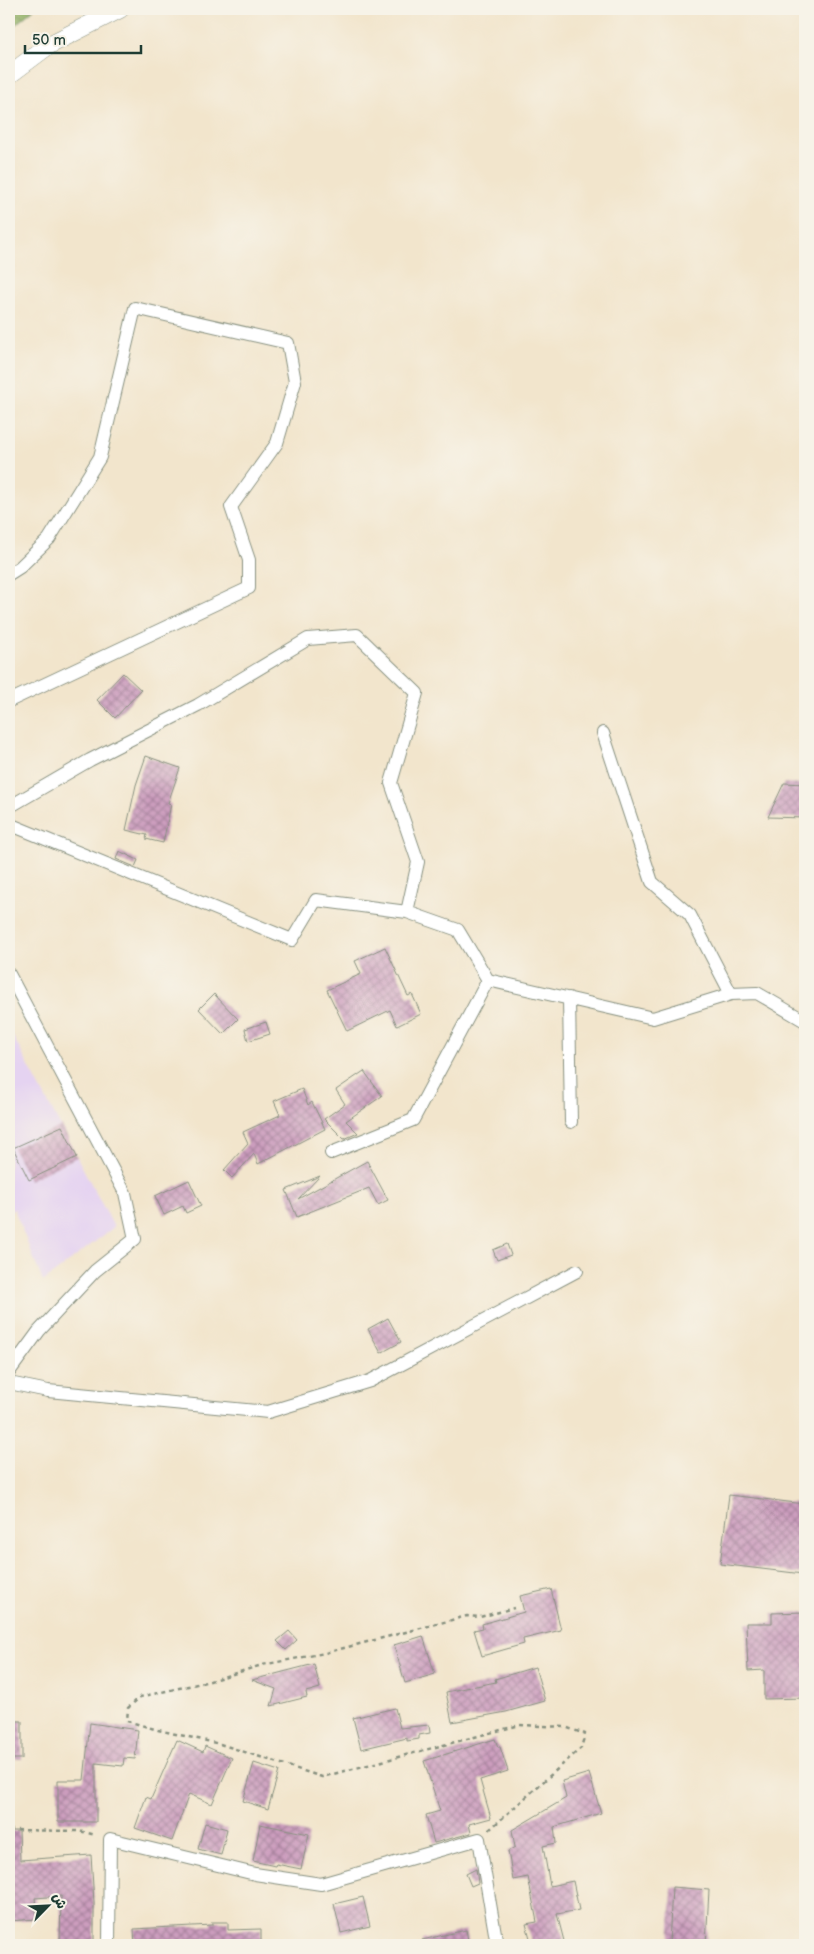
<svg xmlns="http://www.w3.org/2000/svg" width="814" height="1954" font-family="'Balsamiq Sans','Playpen Sans Arabic',sans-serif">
	<defs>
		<pattern id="forest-crowns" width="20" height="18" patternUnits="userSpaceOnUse" patternTransform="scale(1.25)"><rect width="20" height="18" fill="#8faf62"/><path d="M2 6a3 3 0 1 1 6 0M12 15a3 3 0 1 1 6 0" fill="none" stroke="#749052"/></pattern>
		<pattern id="building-cross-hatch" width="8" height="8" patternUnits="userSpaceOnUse" patternTransform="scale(1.25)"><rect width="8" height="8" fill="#cc9dbe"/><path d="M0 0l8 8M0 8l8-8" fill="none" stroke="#a5819b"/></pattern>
	</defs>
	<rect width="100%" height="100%" fill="#f7f3e8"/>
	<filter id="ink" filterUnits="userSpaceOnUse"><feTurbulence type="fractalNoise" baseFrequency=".02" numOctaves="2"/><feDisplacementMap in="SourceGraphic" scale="10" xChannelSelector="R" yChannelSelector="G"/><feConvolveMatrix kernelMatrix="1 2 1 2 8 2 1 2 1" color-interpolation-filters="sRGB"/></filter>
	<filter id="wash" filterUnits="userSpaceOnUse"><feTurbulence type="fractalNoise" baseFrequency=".0096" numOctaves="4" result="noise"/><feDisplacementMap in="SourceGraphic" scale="20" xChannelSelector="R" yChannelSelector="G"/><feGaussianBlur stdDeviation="1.12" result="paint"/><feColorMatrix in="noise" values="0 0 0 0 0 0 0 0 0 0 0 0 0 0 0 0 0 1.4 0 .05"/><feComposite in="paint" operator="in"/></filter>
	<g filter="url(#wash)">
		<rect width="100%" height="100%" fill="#f2e5cc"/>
		<path fill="#e5d3f1" d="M9 1029 114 1227 43 1282 14 1209 9 1211Z"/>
		<path fill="url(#forest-crowns)" stroke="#57764b" d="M9 9H34L9 30Z"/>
		<g id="blocks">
			<path fill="url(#building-cross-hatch)" d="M123 673 141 690 115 718 97 700Z
				M146 756 180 768 168 803 171 804 163 843 146 839 147 835 126 830 136 785Z
				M784 783 805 784V818L768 817Z
				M119 851 138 860 135 867 116 859Z
				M385 947 408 996 412 994 421 1014 397 1026 390 1010 347 1031 327 990 361 974 355 961Z
				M214 994 238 1019 223 1034 199 1009Z
				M266 1022 270 1034 248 1041 245 1029Z
				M364 1071 382 1096 346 1121 358 1133 344 1139 324 1119 345 1104 336 1090Z
				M302 1089 308 1105 312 1102 325 1129 258 1164 254 1154 232 1178 224 1170 248 1143 243 1132 280 1115 274 1101Z
				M62 1126 77 1157 29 1180 13 1148Z
				M367 1161 388 1200 378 1205 369 1188 297 1217 286 1190 320 1176 298 1199Z
				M189 1180 201 1206 186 1213 183 1206 164 1215 155 1196Z
				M507 1244 511 1255 497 1260 493 1250Z
				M388 1318 401 1342 381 1353 368 1329Z
				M729 1495 805 1504V1550L803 1574 720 1564Z
				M551 1589 561 1630 523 1639 524 1644 482 1656 474 1630 483 1628 482 1624 524 1612 520 1596Z
				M805 1612V1698L764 1699V1670L748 1671 746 1623H772V1613Z
				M289 1631 297 1640 286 1650 277 1641Z
				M423 1636 435 1674 405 1683 394 1645Z
				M314 1664 320 1688 306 1692 307 1697 271 1706 276 1689 252 1680Z
				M535 1667 545 1701 506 1712 452 1722 446 1692 496 1682 495 1679Z
				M395 1708 400 1728 429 1725 430 1733 419 1735V1739L407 1741V1738L361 1749 353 1718Z
				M9 1721H22V1759H9Z
				M90 1723 138 1730 135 1759 124 1758 123 1766 96 1763V1822H58V1780H84Z
				M495 1739 498 1747H500L508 1771 480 1780 491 1818 469 1824 471 1833 434 1843 426 1815 440 1811 424 1761Z
				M177 1740 203 1752 205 1746 232 1758 212 1804 189 1794 172 1841 135 1828 146 1797 151 1799Z
				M254 1763 279 1771 268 1809 243 1801Z
				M589 1773 601 1813 554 1827 556 1843 543 1846 550 1886 573 1881 579 1910 557 1914 565 1945H532L526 1924 537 1922 528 1877 513 1880 508 1851 515 1847 512 1830 566 1798 562 1781Z
				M205 1823 227 1829 221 1855 198 1849Z
				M260 1824 309 1834 301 1869 276 1864 275 1866 253 1861Z
				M9 1831H19L20 1860 91 1855 94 1903V1945H60L61 1896 35 1898 37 1919 9 1921Z
				M476 1869 478 1883 471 1886 466 1874Z
				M672 1887 709 1890 706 1945H669Z
				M363 1897 370 1926 341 1933 334 1904Z
				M212 1922H228V1930L261 1929V1945H135L134 1929 212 1925Z
				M466 1930 469 1945H423L422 1940Z"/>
		</g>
	</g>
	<g filter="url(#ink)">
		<use href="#blocks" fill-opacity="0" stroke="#889180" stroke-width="1"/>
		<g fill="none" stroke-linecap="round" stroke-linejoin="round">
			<defs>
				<path id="street" d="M9 574 20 567 49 539 100 457 135 308 288 343 295 382 277 443 231 507 249 560V588L9 701
					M603 733 652 882 690 915 731 994
					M9 807 90 760 198 705 308 639 357 635 417 693 391 783 418 862 407 912
					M9 824 292 940 316 900 407 912 458 930 488 980 653 1018 731 994 757 993 805 1021
					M9 974 125 1193 135 1239 95 1271 39 1331 9 1372
					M569 998 571 1122
					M331 1153 413 1120 488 980
					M9 1383 48 1391 268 1412 370 1381 577 1271
					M109 1945 110 1839 255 1874 321 1884 479 1839 497 1945"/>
				<path id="secondary" d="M9 75 49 45 120 9"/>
			</defs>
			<use href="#street" stroke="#889180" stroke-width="14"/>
			<use href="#secondary" stroke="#889180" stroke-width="19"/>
			<path stroke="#889180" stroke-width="2.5" stroke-dasharray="4 4" stroke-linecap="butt" d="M9 1830 79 1831 96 1835
				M489 1830 581 1748 585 1734 565 1727 520 1725 322 1777 220 1744 158 1730 127 1721 128 1708 140 1697 210 1681 262 1665 325 1653 467 1616 480 1617 514 1608"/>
			<use href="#street" stroke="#fff" stroke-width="12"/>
			<use href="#secondary" stroke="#fff" stroke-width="18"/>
		</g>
	</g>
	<rect width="814" height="1954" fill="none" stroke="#f7f3e8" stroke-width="30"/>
	<g transform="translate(48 1906) rotate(66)" stroke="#f7f3e8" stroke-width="4" paint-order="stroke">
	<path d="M0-4L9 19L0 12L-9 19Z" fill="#1f3d34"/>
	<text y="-8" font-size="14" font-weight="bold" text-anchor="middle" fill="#1f3d34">ش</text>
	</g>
	<path d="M25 45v8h116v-8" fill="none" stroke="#1f3d34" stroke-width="2.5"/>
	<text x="32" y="45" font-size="15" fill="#1f3d34" stroke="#f7f3e8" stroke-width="4" paint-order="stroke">50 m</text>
</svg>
